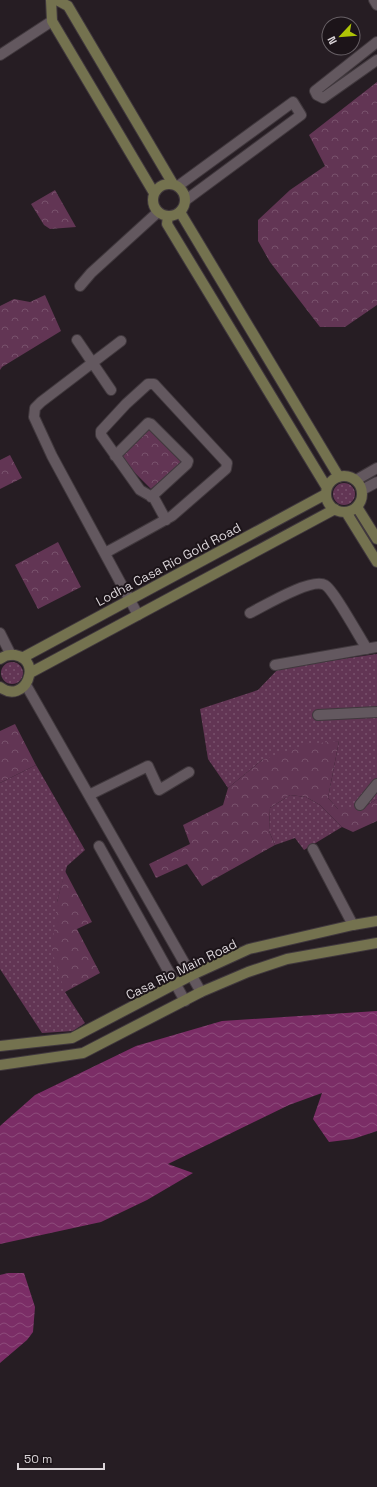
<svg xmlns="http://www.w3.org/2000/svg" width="377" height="1487" font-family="'Space Grotesk',sans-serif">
	<defs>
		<pattern id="grass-dots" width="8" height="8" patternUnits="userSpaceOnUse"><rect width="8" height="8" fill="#623554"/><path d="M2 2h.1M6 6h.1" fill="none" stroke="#78516c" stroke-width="1.8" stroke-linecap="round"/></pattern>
		<pattern id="forest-crowns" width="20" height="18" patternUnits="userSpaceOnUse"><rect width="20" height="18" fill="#623554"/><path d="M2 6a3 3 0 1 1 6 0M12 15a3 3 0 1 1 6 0" fill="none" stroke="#78516c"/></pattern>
		<pattern id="water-waves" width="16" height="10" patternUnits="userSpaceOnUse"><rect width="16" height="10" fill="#7b2d66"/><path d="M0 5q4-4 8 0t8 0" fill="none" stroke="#8d4b7b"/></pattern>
	</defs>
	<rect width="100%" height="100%" fill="#261d23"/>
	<path fill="url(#grass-dots)" d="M333 494a11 11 0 1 1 22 0a11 11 0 1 1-22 0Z
		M377 654V799L361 809H338L328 798 339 741 262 760 228 788 208 759 200 709 258 690 279 668Z
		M1 673a11 11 0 1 1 22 0a11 11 0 1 1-22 0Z
		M36 765 85 850 67 866 57 902 65 992 85 1023 73 1031 42 1033 0 969V783Z
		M290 795 306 797 320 805 342 827 304 850 295 838 275 845 269 831 270 808Z"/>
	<path fill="url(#forest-crowns)" d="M377 82V305L345 327H320L270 262 258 241V220L290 190 325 166 309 135Z
		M55 190 76 227 50 229 44 225 31 204Z
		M45 295 61 331 2 367 0 370V306L14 299 30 302Z
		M149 425 184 461 151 489 119 457Z
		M10 455 22 478 0 489V460Z
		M58 542 81 587 38 609 15 565Z
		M15 724 36 765 0 783V731Z
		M339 741 328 798 338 809H361L377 799V821L353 832 342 827 320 805 306 797 290 795 270 808 269 831 275 845 202 886 187 864 156 878 149 864 190 844 183 825 223 805 228 788 262 760 307 744Z
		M65 871 92 922 77 929 100 973 65 992 52 951 57 902Z"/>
	<path fill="url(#water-waves)" d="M377 1011V1131L353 1139 329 1142 313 1119 322 1093 289 1105 168 1164 193 1173 147 1200 101 1222 0 1244V1126L35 1095 136 1046 222 1021Z
		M8 1273H24L35 1307 33 1332 27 1340 0 1363V1275Z"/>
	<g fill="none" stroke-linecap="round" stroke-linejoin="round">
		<defs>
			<path id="street" d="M374 0 377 5
				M377 42 315 91 317 95 323 98 377 60
				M0 55 52 21
				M178 186 293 102 301 115 186 200
				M80 286 91 273 158 212
				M77 340 111 390
				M121 341 41 402 35 408 34 417 52 456 138 615
				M115 456 148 423 151 424 188 461 187 464 151 497
				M356 480 377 468
				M362 490 377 482
				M105 553C127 541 149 529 172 516L226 469 227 463 154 384H148L126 404 101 431V435L140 490 154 498 166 520
				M250 613C264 606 312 577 325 585 333 589 360 638 367 649
				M0 633 11 655
				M275 665 377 647
				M26 685 201 992
				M318 715 377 712
				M89 795 148 766 159 790 189 772
				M360 805 377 784
				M99 846 185 1001
				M313 849 353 925"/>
			<path id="secondary" d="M51 0 52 21 154 193
				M57 0 68 6 173 184
				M153 200a16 16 0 1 1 32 0a16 16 0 1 1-32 0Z
				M180 212 339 477
				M168 216 167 224 327 488
				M326 494a18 18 0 1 1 36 0a18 18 0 1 1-36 0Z
				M357 507 377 539
				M346 512 377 562
				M22 658 326 494
				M0 659C4 656 9 654 15 655 44 660 25 706 0 687
				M30 673 335 509
				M0 1046 72 1038 192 975 249 949 353 925 377 921
				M0 1065 83 1053 201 992 248 972 287 959 377 943"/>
		</defs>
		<use href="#street" stroke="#40383d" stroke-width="12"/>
		<use href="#secondary" stroke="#40383d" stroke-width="12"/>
		<use href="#street" stroke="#63585f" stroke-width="10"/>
		<use href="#secondary" stroke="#74724f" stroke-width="10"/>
	</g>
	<g text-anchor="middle" stroke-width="4" stroke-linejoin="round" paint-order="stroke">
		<g font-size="13" fill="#dbd5d9" stroke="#1c1419">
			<text transform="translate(168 564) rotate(-28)" y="5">Lodha Casa Rio Gold Road</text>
			<text transform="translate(181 969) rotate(-26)" y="5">Casa Rio Main Road</text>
		</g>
	</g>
	<g transform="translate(341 36) rotate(244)"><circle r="19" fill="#1c1419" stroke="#686166"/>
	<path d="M0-3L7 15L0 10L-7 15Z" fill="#afc506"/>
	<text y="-6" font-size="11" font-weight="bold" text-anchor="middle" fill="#dbd5d9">N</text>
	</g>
	<path d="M18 1463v6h86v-6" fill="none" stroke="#dbd5d9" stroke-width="2"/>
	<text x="24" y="1463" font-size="12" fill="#dbd5d9" stroke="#1c1419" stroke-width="3" paint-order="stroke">50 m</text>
</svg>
